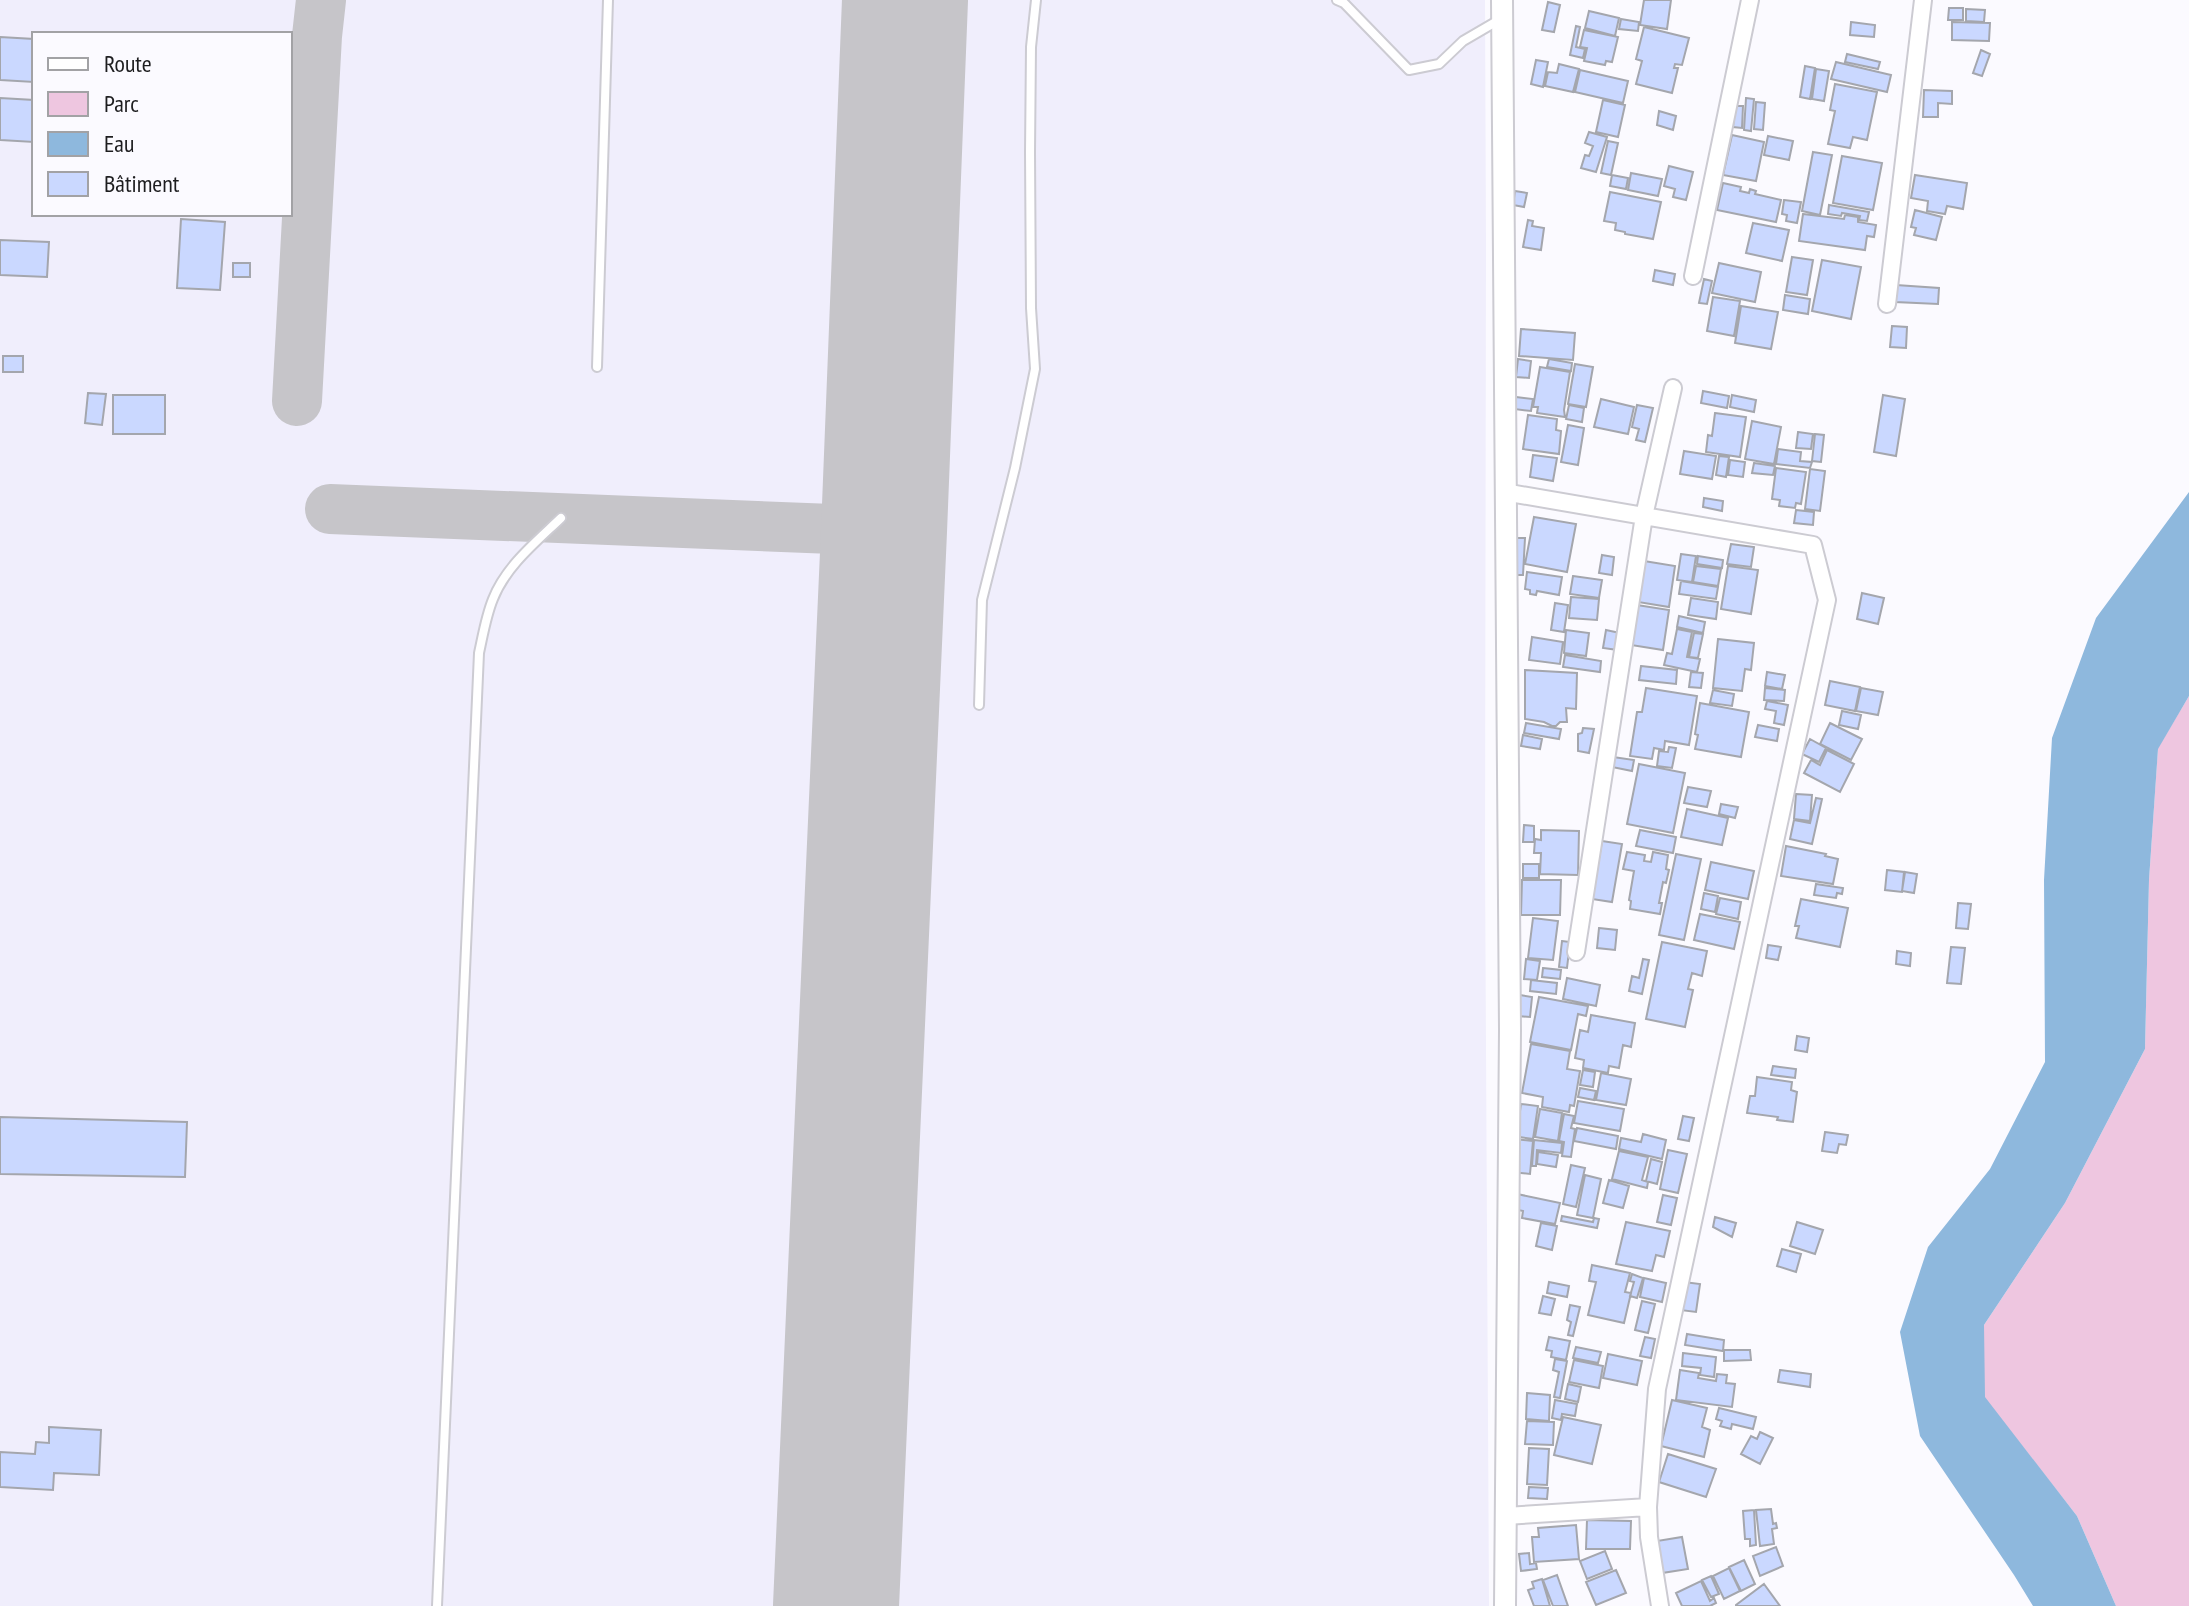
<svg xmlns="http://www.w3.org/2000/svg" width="2189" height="1606" font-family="'PT Sans Narrow',sans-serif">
	<rect width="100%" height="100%" fill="#fbfaff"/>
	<path fill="#f0eefc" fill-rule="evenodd" d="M0 0H1485L1486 247 1485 860 1489 1606H0ZM34 34H290V214H34Z"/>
	<path fill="#eec6e0" d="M2189 696V1606H2116L2077 1516 1984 1397V1325L2065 1203 2145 1049 2149 880 2158 748Z"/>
	<path fill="#8eb8dd" d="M2189 492V696L2158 749 2149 880 2145 1049 2065 1203 1984 1325 1985 1397 2077 1516 2116 1606H2033L2014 1575 1920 1436 1900 1332 1928 1247 1990 1169 2045 1062 2044 880 2052 738 2096 618Z"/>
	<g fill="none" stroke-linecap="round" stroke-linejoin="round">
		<path stroke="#c6c5c9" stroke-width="50" d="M297 401 317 36 321 0
			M330 509 884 531"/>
		<path stroke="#c6c5c9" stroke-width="126" d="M836 1606 884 531 905 0"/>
	</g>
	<path fill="#cad8ff" stroke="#a4a6ad" stroke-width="2" d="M1644 0H1671L1667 29 1640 25Z
		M1548 2 1560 5 1554 32 1542 30Z
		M1949 8H1963V20H1948Z
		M1966 9 1985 10 1984 22 1966 21Z
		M1589 11 1619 18 1615 36 1585 28Z
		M1621 19 1639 22 1638 31 1619 29Z
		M1851 22 1875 25 1874 37 1850 35Z
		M1952 22 1990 23 1989 41 1952 40Z
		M1576 26 1580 27 1576 47 1585 49 1583 58 1570 55Z
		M1644 27 1689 38 1682 65 1675 64 1674 68H1678L1672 93 1636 84 1642 61 1636 59Z
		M1584 30 1618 37 1612 62 1606 61 1605 65 1584 61 1587 48 1580 47Z
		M0 37 34 39V82L0 80Z
		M1981 50 1990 54 1982 76 1973 73Z
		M1847 54 1880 62 1878 69 1845 62Z
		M1536 60 1548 62 1543 87 1531 84Z
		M1836 62 1891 75 1887 92 1831 79Z
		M1559 64 1579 69 1573 92 1545 86 1548 72 1557 73Z
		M1805 66 1815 68 1810 99 1800 97Z
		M1816 69 1829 71 1824 101 1812 99Z
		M1580 70 1628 81 1623 103 1575 92Z
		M1835 84 1877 92 1867 140 1853 137 1850 148 1828 144 1835 111 1830 110Z
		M1924 90 1952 91V104L1938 103V117H1923Z
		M0 98 34 100V142L0 140Z
		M1746 98 1754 99 1751 131 1744 130Z
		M1603 100 1625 105 1618 137 1596 132Z
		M1756 102 1765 103 1763 130 1754 129Z
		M1735 106H1743L1742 128 1733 127Z
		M1659 111 1676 116 1673 130 1657 125Z
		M1589 132 1607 137 1596 172 1581 168 1585 155 1589 156 1593 146 1585 143Z
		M1732 135 1764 142 1756 181 1723 175Z
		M1768 136 1793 141 1789 160 1764 155Z
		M1608 141 1618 143 1611 175 1601 173Z
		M1813 152 1832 155 1820 215 1802 211Z
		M1842 156 1882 163 1873 210 1833 203Z
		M1669 166 1693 172 1686 200 1673 197 1675 189 1664 186Z
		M1631 173 1662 179 1658 196 1628 190Z
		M1612 175 1628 178 1626 189 1610 186Z
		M1915 175 1967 183 1963 209 1947 206 1945 214 1927 211 1928 201 1911 198Z
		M1723 183 1741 187 1740 191 1749 193 1750 189 1756 191 1755 194 1781 200 1776 222 1717 210Z
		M1515 191 1527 193 1524 207 1513 205Z
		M1610 192 1661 202 1653 239 1625 234V232L1615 230 1616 223 1604 221Z
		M1784 200 1801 202 1797 223 1786 221 1787 215 1782 214Z
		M1829 205 1869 212 1867 221 1859 220 1860 216 1842 213 1841 216 1828 214Z
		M1915 210 1942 217 1936 240 1914 235 1916 228 1911 227Z
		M1803 214 1844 219 1845 215 1858 217V222L1876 225 1874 237 1867 236 1865 250 1799 241Z
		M181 219 225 222 220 290 177 288Z
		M1528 220 1533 221 1532 226 1544 228 1541 250 1523 247Z
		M1753 223 1789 230 1782 261 1746 253Z
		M0 240 49 242 47 277 0 275Z
		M1792 257 1813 260 1807 295 1786 292Z
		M1822 260 1861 267 1851 319 1812 311Z
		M233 263H250V277H233Z
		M1719 263 1761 272 1755 302 1712 293Z
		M1655 270 1675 274 1673 285 1653 281Z
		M1704 279 1712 281 1707 304 1699 303Z
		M1896 285 1939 288 1938 304 1895 302Z
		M1785 295 1810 299 1808 314 1783 310Z
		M1713 297 1740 301 1734 336 1707 331Z
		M1741 306 1778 312 1771 349 1735 343Z
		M1892 326 1907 327 1906 348 1890 347Z
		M1521 329 1575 333 1573 360 1519 356Z
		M3 356H23V372H3Z
		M1518 359 1531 361 1529 378 1516 377Z
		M1549 359 1572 363 1571 371 1547 367Z
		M1575 364 1593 367 1586 407 1568 404Z
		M1540 367 1570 372 1564 410 1565 417 1537 413 1538 407H1533Z
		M1703 391 1729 396 1727 408 1701 403Z
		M88 393 106 394 102 425 85 423Z
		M113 395H165V434H113Z
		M1732 395 1756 400 1754 412 1730 407Z
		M1883 395 1905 399 1896 456 1874 452Z
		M1516 397 1533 399 1531 411 1514 409Z
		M1601 399 1634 407 1628 434 1594 427Z
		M1569 405 1584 408 1582 422 1566 419Z
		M1637 405 1653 408 1645 442 1636 440 1639 429 1632 427Z
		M1715 413 1746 417 1740 457 1706 452 1708 435 1712 436Z
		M1528 415 1557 419 1556 430 1561 431 1559 454 1523 449Z
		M1752 421 1781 427 1774 464 1745 459Z
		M1568 425 1584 428 1578 465 1561 462Z
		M1798 432 1813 434 1811 449 1796 448Z
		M1815 434 1824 435 1821 462 1812 461Z
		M1778 449 1801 452 1800 461 1812 462 1810 468 1776 464Z
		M1684 451 1716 456 1712 479 1680 474Z
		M1533 455 1557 458 1553 481 1530 477Z
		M1719 456 1729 457 1726 477 1716 475Z
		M1730 460 1745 462 1743 477 1728 475Z
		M1754 463 1775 466 1773 475 1752 473Z
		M1776 468 1806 472 1801 504 1796 503 1795 508 1779 506 1780 500 1772 499Z
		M1810 469 1825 471 1820 511 1805 509Z
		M1704 498 1723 501 1722 511 1703 507Z
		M1796 510 1814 512 1813 525 1794 523Z
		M1534 517 1576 524 1567 572 1525 564Z
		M1514 538H1525L1523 575H1512Z
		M1731 544 1754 547 1751 567 1727 564Z
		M1681 554 1696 556 1692 582 1677 580Z
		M1602 555 1614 557 1612 575 1599 573Z
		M1698 556 1723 560 1722 568 1697 564Z
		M1644 561 1675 566 1669 607 1638 602Z
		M1696 566 1721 569 1718 586 1693 582Z
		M1728 566 1758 570 1751 614 1721 609Z
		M1527 572 1562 577 1559 595 1537 591 1536 595 1530 594V590L1525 589Z
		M1573 576 1602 580 1599 598 1570 594Z
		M1681 581 1718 587 1716 599 1679 594Z
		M1862 593 1884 598 1878 624 1857 619Z
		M1571 597 1599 599 1597 620 1569 618Z
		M1691 598 1718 602 1716 619 1688 615Z
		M1555 603 1568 605 1564 632 1551 630Z
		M1637 605 1669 610 1663 650 1631 645Z
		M1679 616 1705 622 1703 633 1677 627Z
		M1677 629 1692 632 1687 657 1700 659 1697 672 1664 665 1667 653 1672 654Z
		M1566 630 1589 633 1586 656 1564 653Z
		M1606 630 1620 633 1618 650 1603 648Z
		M1694 633 1703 634 1698 658 1689 657Z
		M1532 637 1563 642 1560 664 1529 660Z
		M1718 639 1754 643 1751 670 1745 669 1742 691 1713 688Z
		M1565 655 1601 661 1600 672 1563 667Z
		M1641 666 1677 670 1676 684 1639 680Z
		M1525 670 1577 673 1576 709 1566 708 1567 722H1560L1556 726H1552L1544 722 1525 719Z
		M1691 672 1703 673 1701 688 1689 687Z
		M1767 672 1785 675 1782 689 1765 686Z
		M1830 681 1860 687 1855 711 1825 705Z
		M1646 688 1697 696 1689 745 1665 741 1664 750 1654 748 1652 759 1630 756 1637 712H1642Z
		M1765 688 1785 690 1784 701 1764 700Z
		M1861 688 1883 692 1878 715 1856 711Z
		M1713 690 1734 694 1732 706 1710 703Z
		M1767 701 1788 705 1784 725 1774 723 1776 711 1765 709Z
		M1700 703 1749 712 1741 757 1695 749 1698 735 1695 734Z
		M1842 711 1861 715 1858 729 1839 725Z
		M1526 723 1561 729 1559 739 1524 733Z
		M1830 723 1862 739 1851 760 1820 744Z
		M1758 725 1779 729 1777 741 1755 737Z
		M1583 728 1594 729 1589 753 1578 751V734L1582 733Z
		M1523 735 1542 739 1540 749 1521 746Z
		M1810 739 1826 748 1819 762 1802 754Z
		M1669 747 1676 748 1672 768 1657 766 1659 751 1668 752Z
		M1827 750 1854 764 1840 792 1804 773 1811 760 1820 765Z
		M1613 757 1634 760 1632 771 1612 767Z
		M1639 764 1685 773 1673 833 1627 824Z
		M1688 787 1711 791 1707 807 1684 803Z
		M1796 794 1812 795 1810 821 1794 819Z
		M1816 798 1822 799 1812 844 1790 839 1794 820 1810 823Z
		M1721 804 1738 807 1735 818 1719 814Z
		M1687 809 1728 818 1722 845 1681 837Z
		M1524 825 1534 826V842H1523Z
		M1541 830 1579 831 1578 875 1540 874 1541 853H1534L1535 839 1541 840Z
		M1640 830 1676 837 1673 853 1636 846Z
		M1602 841 1622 844 1612 902 1592 899Z
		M1786 846 1826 854 1825 856 1838 859 1833 884 1781 876Z
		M1627 852 1645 855 1644 861 1651 862 1653 852 1668 855 1666 869 1669 870 1666 883 1663 882 1659 903H1662L1660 914 1630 909 1631 901 1629 900 1634 871 1623 869Z
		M1676 854 1701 859 1684 940 1659 935Z
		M1711 862 1754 871 1748 899 1705 890Z
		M1523 864H1539V878H1523Z
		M1887 870 1904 872 1902 892 1885 890Z
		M1905 872 1917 874 1914 893 1902 891Z
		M1522 880H1561L1560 915H1521Z
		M1816 884 1843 888 1842 894 1837 893 1836 898 1814 895Z
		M1704 893 1718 896 1715 912 1701 909Z
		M1720 898 1741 902 1738 919 1716 914Z
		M1801 899 1848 908 1840 947 1796 938 1799 926H1795Z
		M1958 903 1971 904 1968 929 1956 928Z
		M1700 914 1740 922 1734 949 1694 940Z
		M1533 918 1558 921 1553 960 1528 958Z
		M1599 928 1617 930 1615 950 1597 948Z
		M1562 941 1570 942 1567 968 1559 967Z
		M1662 942 1707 951 1702 976 1692 973 1688 989 1693 990 1685 1027 1646 1019Z
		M1768 945 1781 947 1778 960 1766 958Z
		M1951 947 1965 948 1961 984 1947 983Z
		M1897 951 1911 953 1910 966 1896 964Z
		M1526 959 1540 961 1537 980 1524 979Z
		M1643 959 1649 960 1642 994 1629 991 1632 976 1639 978Z
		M1543 968 1561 970 1560 979 1542 977Z
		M1567 978 1600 985 1596 1006 1563 999Z
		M1531 980 1557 983 1556 994 1530 991Z
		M1520 995 1532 997 1530 1017 1518 1016Z
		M1539 997 1588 1006 1586 1016 1578 1014 1571 1050 1530 1042Z
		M1591 1015 1635 1023 1631 1047 1623 1045 1619 1068 1609 1066 1608 1073 1583 1068 1584 1060 1575 1058 1580 1030 1588 1032Z
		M1797 1036 1809 1038 1807 1052 1795 1050Z
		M1531 1044 1570 1051 1567 1069 1580 1071 1574 1106 1570 1105 1569 1112 1542 1107 1543 1097 1522 1093Z
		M1773 1066 1796 1069 1795 1078 1771 1075Z
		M1583 1070 1595 1072 1593 1087 1580 1085Z
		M1601 1073 1631 1079 1626 1105 1596 1100Z
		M1757 1077 1792 1082 1791 1090 1797 1092 1793 1122 1777 1120 1778 1117 1747 1113 1750 1096H1755Z
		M1580 1088 1596 1091 1594 1100 1578 1097Z
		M1578 1101 1624 1109 1620 1131 1574 1123Z
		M1521 1104 1538 1106 1533 1139 1513 1136 1518 1125Z
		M1540 1109 1562 1113 1558 1141 1535 1137Z
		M1564 1114 1574 1116 1571 1128 1575 1129 1571 1157 1562 1156 1564 1142 1559 1141Z
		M1683 1116 1694 1118 1689 1141 1678 1139Z
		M0 1117 187 1122 185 1177 0 1174Z
		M1577 1128 1618 1136 1616 1149 1574 1141Z
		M1825 1132 1848 1135 1846 1145 1839 1144 1837 1153 1822 1151Z
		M1643 1134 1666 1140 1662 1159 1619 1149 1621 1138 1641 1142Z
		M1514 1139 1533 1141 1530 1174 1511 1172Z
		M1534 1140 1562 1143 1561 1153 1537 1150 1536 1166H1532Z
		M1668 1150 1687 1154 1678 1193 1660 1189Z
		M1619 1151 1648 1157 1642 1180 1648 1182 1647 1188 1612 1179Z
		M1538 1152 1558 1155 1556 1167 1537 1164Z
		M1651 1159 1662 1162 1657 1184 1646 1181Z
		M1571 1165 1585 1168 1576 1207 1563 1204Z
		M1585 1175 1601 1179 1593 1218 1577 1215Z
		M1609 1180 1629 1186 1623 1208 1603 1203Z
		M1517 1194 1560 1203 1555 1224 1522 1218 1523 1211 1514 1209Z
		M1663 1195 1677 1198 1671 1225 1657 1222Z
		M1562 1216 1593 1222 1594 1218 1599 1219 1597 1228 1561 1221Z
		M1715 1217 1736 1223 1732 1237 1713 1227Z
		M1626 1222 1670 1231 1664 1257 1656 1255 1652 1271 1616 1264Z
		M1797 1222 1823 1230 1815 1254 1790 1246Z
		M1541 1223 1557 1226 1552 1250 1536 1246Z
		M1782 1249 1801 1254 1796 1272 1777 1266Z
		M1592 1265 1630 1273 1625 1292 1631 1293 1624 1323 1588 1315 1596 1282 1589 1281Z
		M1632 1274 1643 1278 1637 1298 1630 1296 1634 1282 1630 1281Z
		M1644 1278 1666 1283 1662 1302 1640 1297Z
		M1549 1282 1569 1286 1567 1297 1547 1293Z
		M1684 1282 1700 1284 1696 1312 1680 1310Z
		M1543 1296 1555 1299 1551 1315 1539 1313Z
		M1642 1301 1655 1304 1648 1333 1635 1330Z
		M1570 1305 1580 1307 1573 1336 1568 1335 1571 1322 1567 1320Z
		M1687 1334 1724 1340 1723 1351 1685 1345Z
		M1549 1337 1570 1341 1566 1360 1551 1357 1552 1351 1546 1350Z
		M1645 1337 1655 1339 1651 1358 1640 1356Z
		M1576 1347 1601 1352 1598 1363 1573 1358Z
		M1724 1350H1750L1751 1360 1724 1361Z
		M1683 1353 1716 1357 1714 1377 1700 1375 1701 1368 1682 1366Z
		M1608 1354 1642 1361 1637 1385 1603 1378Z
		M1555 1359 1567 1361 1560 1398 1554 1397 1559 1372 1553 1370Z
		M1574 1360 1603 1366 1599 1388 1569 1382Z
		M1680 1370 1699 1373 1698 1378 1716 1381 1717 1374 1727 1375 1726 1383 1735 1384 1732 1407 1676 1400Z
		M1780 1370 1811 1374 1810 1387 1778 1382Z
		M1568 1384 1581 1387 1578 1402 1565 1399Z
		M1527 1393 1550 1395 1549 1421 1526 1419Z
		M1555 1400 1577 1404 1575 1416 1562 1414 1561 1420 1552 1418Z
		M1672 1400 1707 1408 1702 1427 1710 1430 1704 1457 1661 1446Z
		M1719 1408 1756 1417 1753 1429 1732 1424 1731 1429 1720 1426 1722 1421 1716 1419Z
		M1563 1417 1601 1425 1592 1464 1554 1455Z
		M1527 1421 1554 1422 1553 1445 1525 1444Z
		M49 1427 101 1430 99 1475 54 1473 53 1490 0 1487V1452L35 1454 36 1442 49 1443Z
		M1760 1432 1773 1438 1760 1464 1741 1454 1751 1436 1757 1439Z
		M1529 1448 1549 1449 1547 1485 1527 1484Z
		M1668 1454 1716 1469 1706 1497 1659 1482Z
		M1529 1487 1548 1488 1547 1499 1528 1498Z
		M1771 1509 1773 1524 1776 1523 1777 1528 1772 1529 1774 1544 1760 1546 1756 1510Z
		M1754 1510 1756 1545 1750 1546V1539H1745L1743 1511Z
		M1587 1520 1631 1521 1630 1549H1586Z
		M1576 1525 1579 1559 1534 1562 1532 1537H1539L1538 1528Z
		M1682 1537 1688 1569 1662 1573 1657 1541Z
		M1776 1547 1783 1566 1760 1576 1753 1556Z
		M1605 1551 1612 1569 1587 1579 1580 1561Z
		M1529 1553 1530 1564 1536 1563 1537 1569 1521 1571 1519 1554Z
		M1744 1560 1755 1584 1741 1591 1729 1567Z
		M1729 1568 1740 1591 1724 1599 1713 1576Z
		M1616 1570 1626 1593 1596 1605 1586 1582Z
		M1557 1575 1568 1606H1553L1543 1580Z
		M1711 1576 1719 1594 1711 1597 1702 1580Z
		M1542 1579 1550 1606H1534L1528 1590 1534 1588 1532 1582Z
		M1701 1581 1710 1601 1714 1598 1716 1603 1710 1606H1682L1676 1593Z
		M1764 1584 1780 1606H1736V1605Z"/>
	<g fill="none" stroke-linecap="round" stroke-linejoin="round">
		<defs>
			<path id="service" d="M1337 0 1344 3 1409 70 1439 64 1463 41 1499 20
				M597 367 608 0
				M979 705 982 600 1015 468 1035 369 1031 308 1030 152 1031 47 1036 0
				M437 1606 479 653C483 635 486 616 493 599 506 566 536 542 561 518"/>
			<path id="minor" d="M1693 276 1750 0
				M1887 304 1923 0
				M1504 492 1813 545 1827 600 1657 1389 1648 1507 1505 1516
				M1576 952 1644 516 1673 388
				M1648 1507 1649 1537 1660 1606"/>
			<path id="tertiary" d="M1502 0 1510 1030 1505 1606"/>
		</defs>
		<use href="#service" stroke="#cccbd2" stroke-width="12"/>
		<use href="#minor" stroke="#cccbd2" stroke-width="20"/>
		<use href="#tertiary" stroke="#cccbd2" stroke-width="24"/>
		<use href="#service" stroke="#fff" stroke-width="8"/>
		<use href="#minor" stroke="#fff" stroke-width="16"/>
		<use href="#tertiary" stroke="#fff" stroke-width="20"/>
	</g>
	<rect x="32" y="32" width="260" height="184" fill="#fbfaff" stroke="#a2a2a5" stroke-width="2"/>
	<rect x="48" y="58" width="40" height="12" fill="#ffffff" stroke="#a2a2a5" stroke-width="2"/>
	<text x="104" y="72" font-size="24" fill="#1d1d1f">Route</text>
	<rect x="48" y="92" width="40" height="24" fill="#eec6e0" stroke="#a2a2a5" stroke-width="2"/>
	<text x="104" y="112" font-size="24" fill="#1d1d1f">Parc</text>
	<rect x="48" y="132" width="40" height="24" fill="#8eb8dd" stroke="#a2a2a5" stroke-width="2"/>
	<text x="104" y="152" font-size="24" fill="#1d1d1f">Eau</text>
	<rect x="48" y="172" width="40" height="24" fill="#cad8ff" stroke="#a2a2a5" stroke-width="2"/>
	<text x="104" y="192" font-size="24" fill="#1d1d1f">Bâtiment</text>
</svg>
